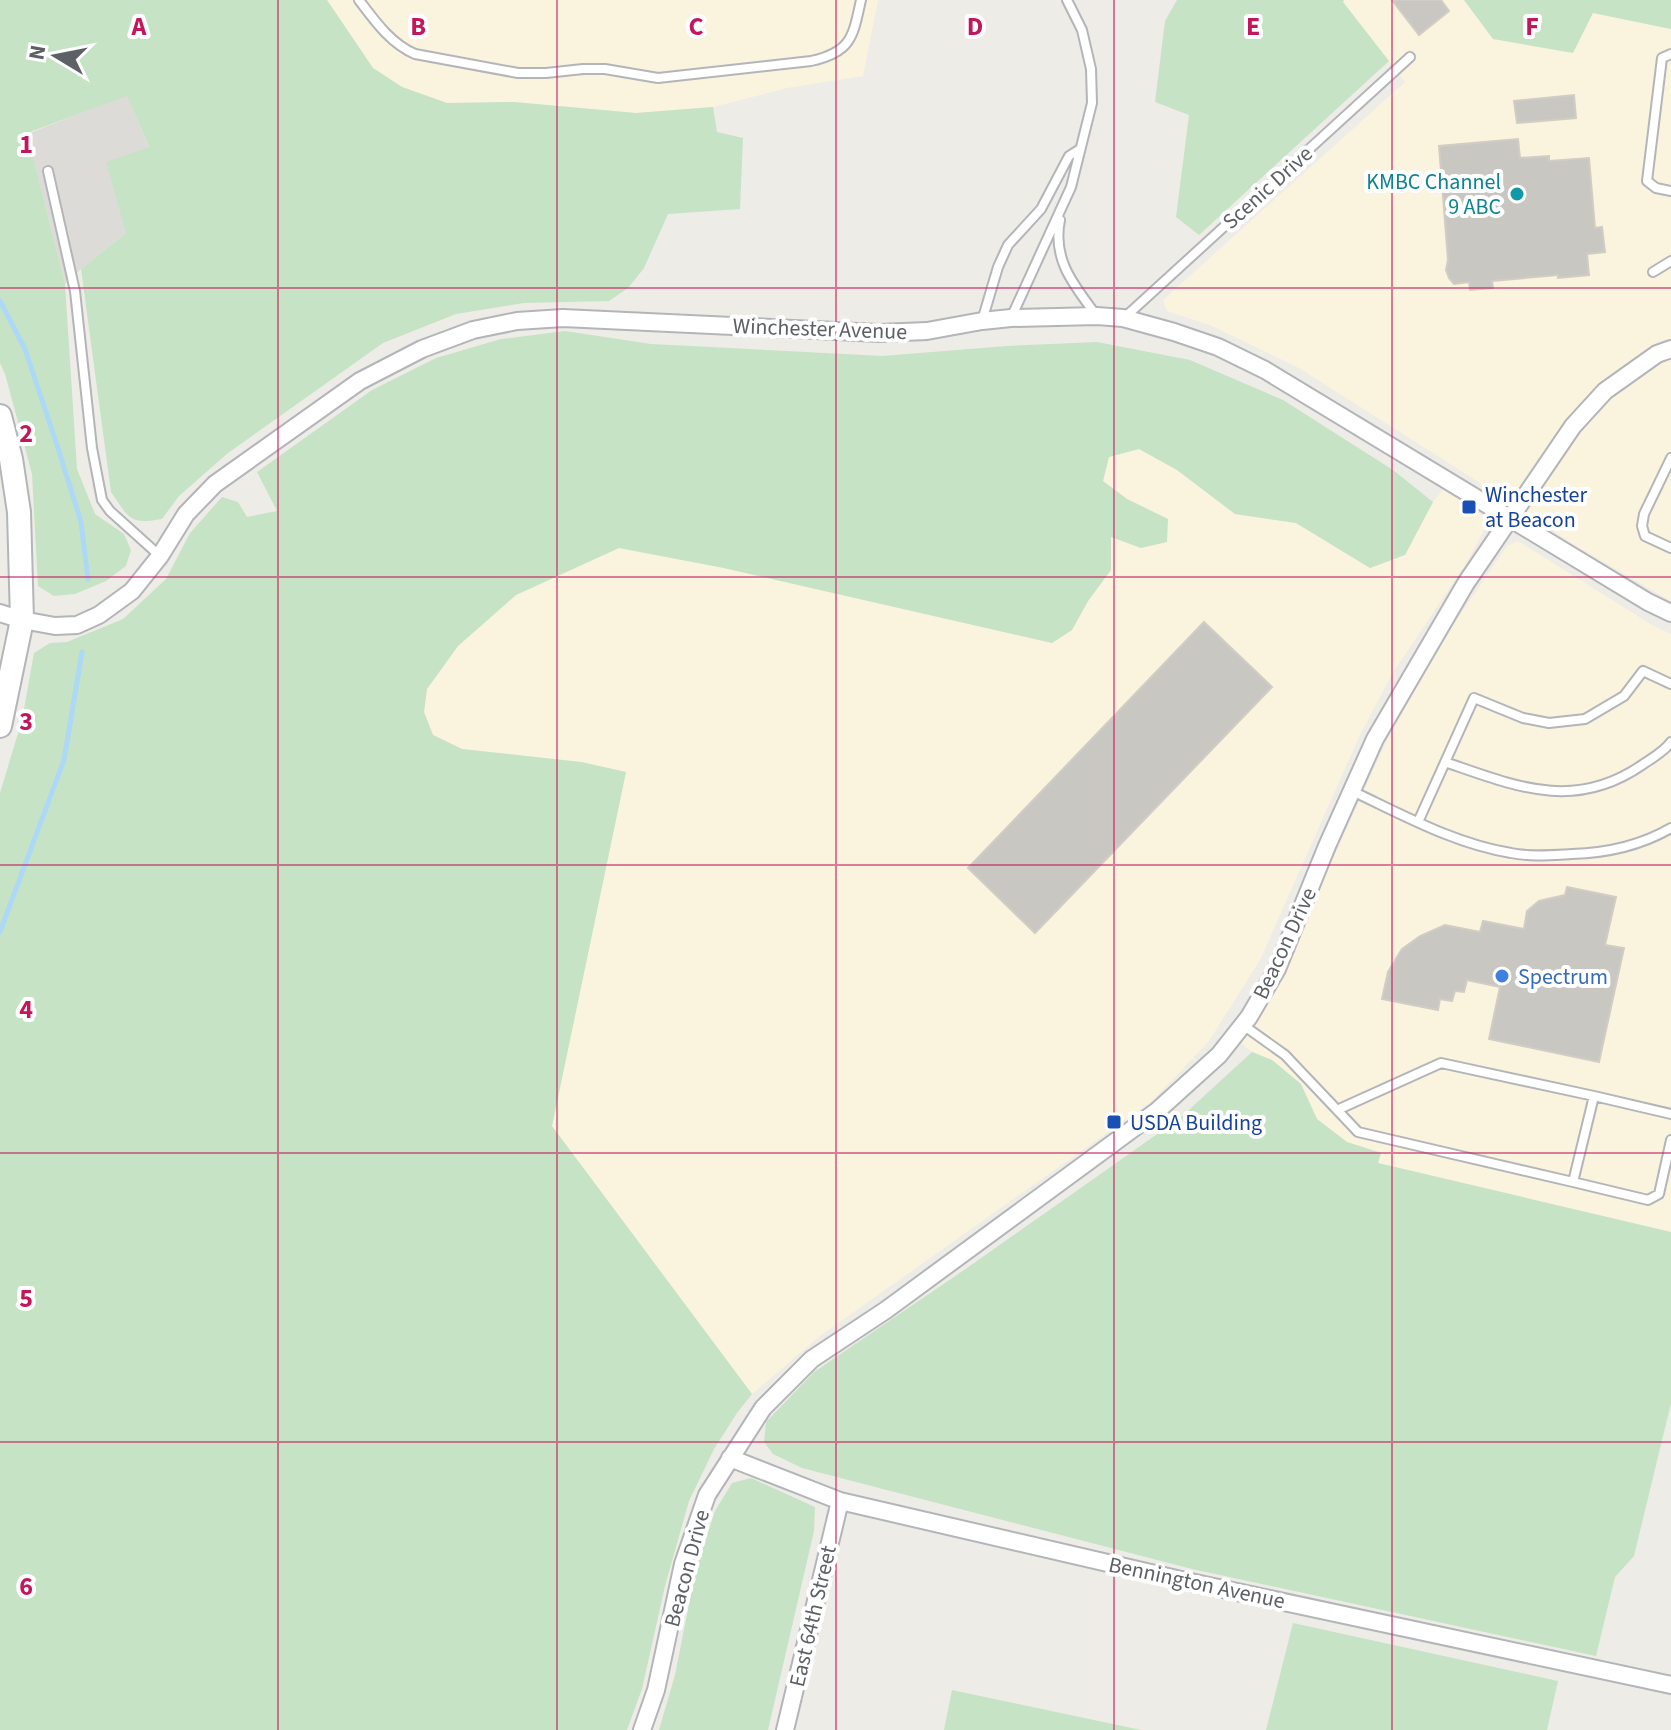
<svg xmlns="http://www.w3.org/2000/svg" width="1671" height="1730" font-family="'Source Sans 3',sans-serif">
	<rect width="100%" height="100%" fill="#eeece6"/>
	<path fill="#faf3de" d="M327 0H878L863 76 787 88 713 107 636 113 514 102 447 103 402 87 373 68Z
		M1344 0H1464L1493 39 1593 13 1671 29V601L1569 542 1532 516 1299 368 1212 326 1167 311 1163 300 1405 82 1342 1Z
		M1139 449 1177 470 1235 514 1296 523 1370 568 1405 555 1433 502 1443 490 1484 516 1485 529 1465 565 1392 674 1358 739 1260 960 1209 1041 1152 1101 820 1336 752 1394 552 1126 626 772 581 762 462 749 433 735 424 712 427 689 458 646 516 595 619 548 724 568 1052 643 1072 630 1088 601 1111 570V536L1168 519 1127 499 1103 481 1108 457Z
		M1518 541 1652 625 1671 634V1232L1378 1163 1380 1152 1347 1142 1317 1119 1301 1084 1272 1060 1252 1052 1241 1043 1275 986 1386 742 1447 634 1507 546Z"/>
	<path fill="#dddbd8" d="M127 95 149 148 126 233 81 269 65 284 27 134Z"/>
	<path fill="#c6e3c5" d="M0 0H327L373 68 402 87 447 103 514 102 636 113 713 107 717 132 743 138 740 209 668 214 644 268 628 288 609 301 524 303 456 314 383 343 228 453 179 496 162 519C129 525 129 518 111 492L81 269 126 233 106 162 149 147 127 96 27 133 65 284 77 469 95 514 124 534 131 550 126 566 106 581 75 594 54 596 38 586 32 474 5 374 0 363Z
		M1177 0H1344L1343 2 1389 61 1199 235 1176 217 1189 115 1155 102 1165 21Z
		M1464 0H1671V29L1593 13 1573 53 1493 39Z
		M565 331 651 344 882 356 1007 346 1097 342 1190 360 1283 400 1393 470 1433 502 1405 555 1370 568 1296 523 1235 514 1177 470 1139 449 1109 457 1103 481 1127 499 1168 519 1167 542 1141 548 1111 537V570L1088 601 1072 630 1052 643 724 568 619 548 516 595 458 646 427 689 424 712 433 735 462 749 581 762 626 772 552 1126 752 1394 737 1413 714 1449 689 1501 665 1586 642 1689 627 1730H0V793L22 720 34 653 50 643 67 642 123 619 166 579 190 533 222 497 238 502 247 517 277 511 257 472 372 390 436 358 501 339Z
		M1252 1052 1272 1060 1301 1084 1317 1119 1347 1142 1381 1153 1378 1163 1671 1232V1403L1634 1556 1615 1577 1596 1656 1192 1569 802 1468 773 1454 764 1442 766 1422 814 1372 967 1268 1180 1118Z
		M751 1478 815 1507 814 1531 768 1730H659L675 1675 696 1569 715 1511 732 1483Z
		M1293 1623 1558 1681 1547 1730H1266Z
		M952 1690 1141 1730H944Z"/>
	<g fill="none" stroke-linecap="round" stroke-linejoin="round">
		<path stroke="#add9f6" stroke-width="5" d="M0 301 25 349 57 445 81 522 88 579
			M0 932 64 760 82 652"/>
	</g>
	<path fill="#c9c7c2" stroke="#d2cdc4" stroke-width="2" d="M1392 0H1441L1449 11 1419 35Z
		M1574 95 1576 118 1517 123 1514 101Z
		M1518 139 1520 158 1549 156V161L1589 158 1595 228 1602 227 1605 252 1587 254 1589 275 1558 278V275L1492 281 1493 288 1470 290 1469 282 1454 284 1449 278 1446 270 1448 260 1439 146Z
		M1204 622 1272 687 1035 933 968 868Z
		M1567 887 1616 897 1605 945 1624 948 1599 1062 1489 1039 1500 987 1467 980 1464 992 1455 991 1452 1001 1440 999 1438 1010 1382 999 1388 972 1402 949 1420 936 1445 925 1480 932 1483 921 1524 929 1527 911 1539 901 1565 895Z"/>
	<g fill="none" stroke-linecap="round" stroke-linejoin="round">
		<defs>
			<path id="lane" d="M359 0C375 21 390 43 415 54L518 73H546L583 69H605L658 78 811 61C852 52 853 36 861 0
				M1671 54 1662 58 1647 181 1656 188 1671 191
				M48 171 75 291 92 448 102 500 110 511 160 556
				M1060 220C1052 260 1074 285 1096 315
				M1653 272 1671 261
				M1011 318 1071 187 1092 103 1091 69 1082 30 1067 0
				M1124 318 1410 57
				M982 321 998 267 1008 245 1041 209 1069 156 1080 149
				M1671 458 1644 514 1642 526 1645 536 1671 548
				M1445 762C1515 786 1574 812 1642 765 1652 758 1664 752 1671 742
				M1352 791C1403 815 1455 844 1511 853 1530 857 1552 855 1572 854 1608 853 1640 846 1671 828
				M1418 822 1474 698 1523 718 1549 723 1585 719 1624 696 1643 671 1671 684
				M1243 1025 1285 1055 1358 1132 1573 1182 1594 1096 1441 1063 1337 1110
				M1594 1096 1671 1114
				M1573 1182 1648 1200 1659 1194 1671 1140"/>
			<path id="street" d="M0 613 22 620 55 626 77 625 99 615 132 591 160 556 186 514 215 484 360 381 422 349 473 330 517 321 563 318 879 333 927 331 982 321 1011 318 1097 316 1123 318 1174 332 1218 347 1265 370 1648 602 1671 613
				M730 1458 840 1501 1181 1580 1671 1685
				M642 1730 656 1690 683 1564 707 1495 763 1408 812 1359 886 1310 1157 1111 1219 1055 1249 1017 1277 969 1327 846 1375 739 1466 583 1573 426 1605 391 1657 354 1671 349
				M785 1730 840 1501"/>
			<path id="secondary" d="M0 416 11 459 19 512 22 620 0 726"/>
		</defs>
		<use href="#lane" stroke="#b3b5b9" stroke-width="12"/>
		<use href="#street" stroke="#b3b5b9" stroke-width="20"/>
		<use href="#secondary" stroke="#b2b5b9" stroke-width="26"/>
		<use href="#lane" stroke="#fff" stroke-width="8"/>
		<use href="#street" stroke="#fff" stroke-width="16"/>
		<use href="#secondary" stroke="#fff" stroke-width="22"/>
	</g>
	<path fill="none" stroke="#c2185b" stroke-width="2" stroke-opacity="0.55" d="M278 0V1730M557 0V1730M836 0V1730M1114 0V1730M1392 0V1730M0 288H1671M0 577H1671M0 865H1671M0 1153H1671M0 1442H1671"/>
	<circle fill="#0f9aa8" stroke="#fff" stroke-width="3" cx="1517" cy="194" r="8"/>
	<g fill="#1a4fb4" stroke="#fff" stroke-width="3">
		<rect x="1461" y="499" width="16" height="16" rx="4"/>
		<rect x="1106" y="1114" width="16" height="16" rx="4"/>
	</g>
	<circle fill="#3f7fe0" stroke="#fff" stroke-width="3" cx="1502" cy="976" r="8"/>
	<g text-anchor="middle" stroke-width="8" stroke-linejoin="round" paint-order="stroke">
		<g font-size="22" fill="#0d838f" stroke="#fff" text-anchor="end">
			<text x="1501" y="189">KMBC Channel<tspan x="1501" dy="25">9 ABC</tspan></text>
		</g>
		<g font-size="22" fill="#5d6064" stroke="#fff">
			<text transform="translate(1267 187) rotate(-42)" y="8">Scenic Drive</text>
			<text transform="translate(820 328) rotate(2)" y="8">Winchester Avenue</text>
			<text transform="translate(1284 943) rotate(-65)" y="8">Beacon Drive</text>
			<text transform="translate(686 1568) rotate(-75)" y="8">Beacon Drive</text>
			<text transform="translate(1197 1582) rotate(12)" y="8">Bennington Avenue</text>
			<text transform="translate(812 1616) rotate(-77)" y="8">East 64th Street</text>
		</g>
		<g font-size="22" fill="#164399" stroke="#fff" text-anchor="start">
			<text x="1485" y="502">Winchester<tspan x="1485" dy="25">at Beacon</tspan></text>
			<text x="1130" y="1130">USDA Building</text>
		</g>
		<g font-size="22" fill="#366cbe" stroke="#fff" text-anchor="start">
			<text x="1518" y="984">Spectrum</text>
		</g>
	</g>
	<g font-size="26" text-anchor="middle" font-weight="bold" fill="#c2185b" stroke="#fff" stroke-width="8" stroke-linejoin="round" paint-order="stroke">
		<text x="139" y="35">A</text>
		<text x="418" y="35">B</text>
		<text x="696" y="35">C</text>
		<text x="975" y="35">D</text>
		<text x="1253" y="35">E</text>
		<text x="1532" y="35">F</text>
		<text x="26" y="153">1</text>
		<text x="26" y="442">2</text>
		<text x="26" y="730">3</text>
		<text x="26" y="1018">4</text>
		<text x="26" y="1307">5</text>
		<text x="26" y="1595">6</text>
	</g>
	<g transform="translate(56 56) rotate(280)" stroke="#ffffff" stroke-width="6" paint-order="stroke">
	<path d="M0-6L14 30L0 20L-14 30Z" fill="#5d6064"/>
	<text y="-12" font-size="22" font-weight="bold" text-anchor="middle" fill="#5d6064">N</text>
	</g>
</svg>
